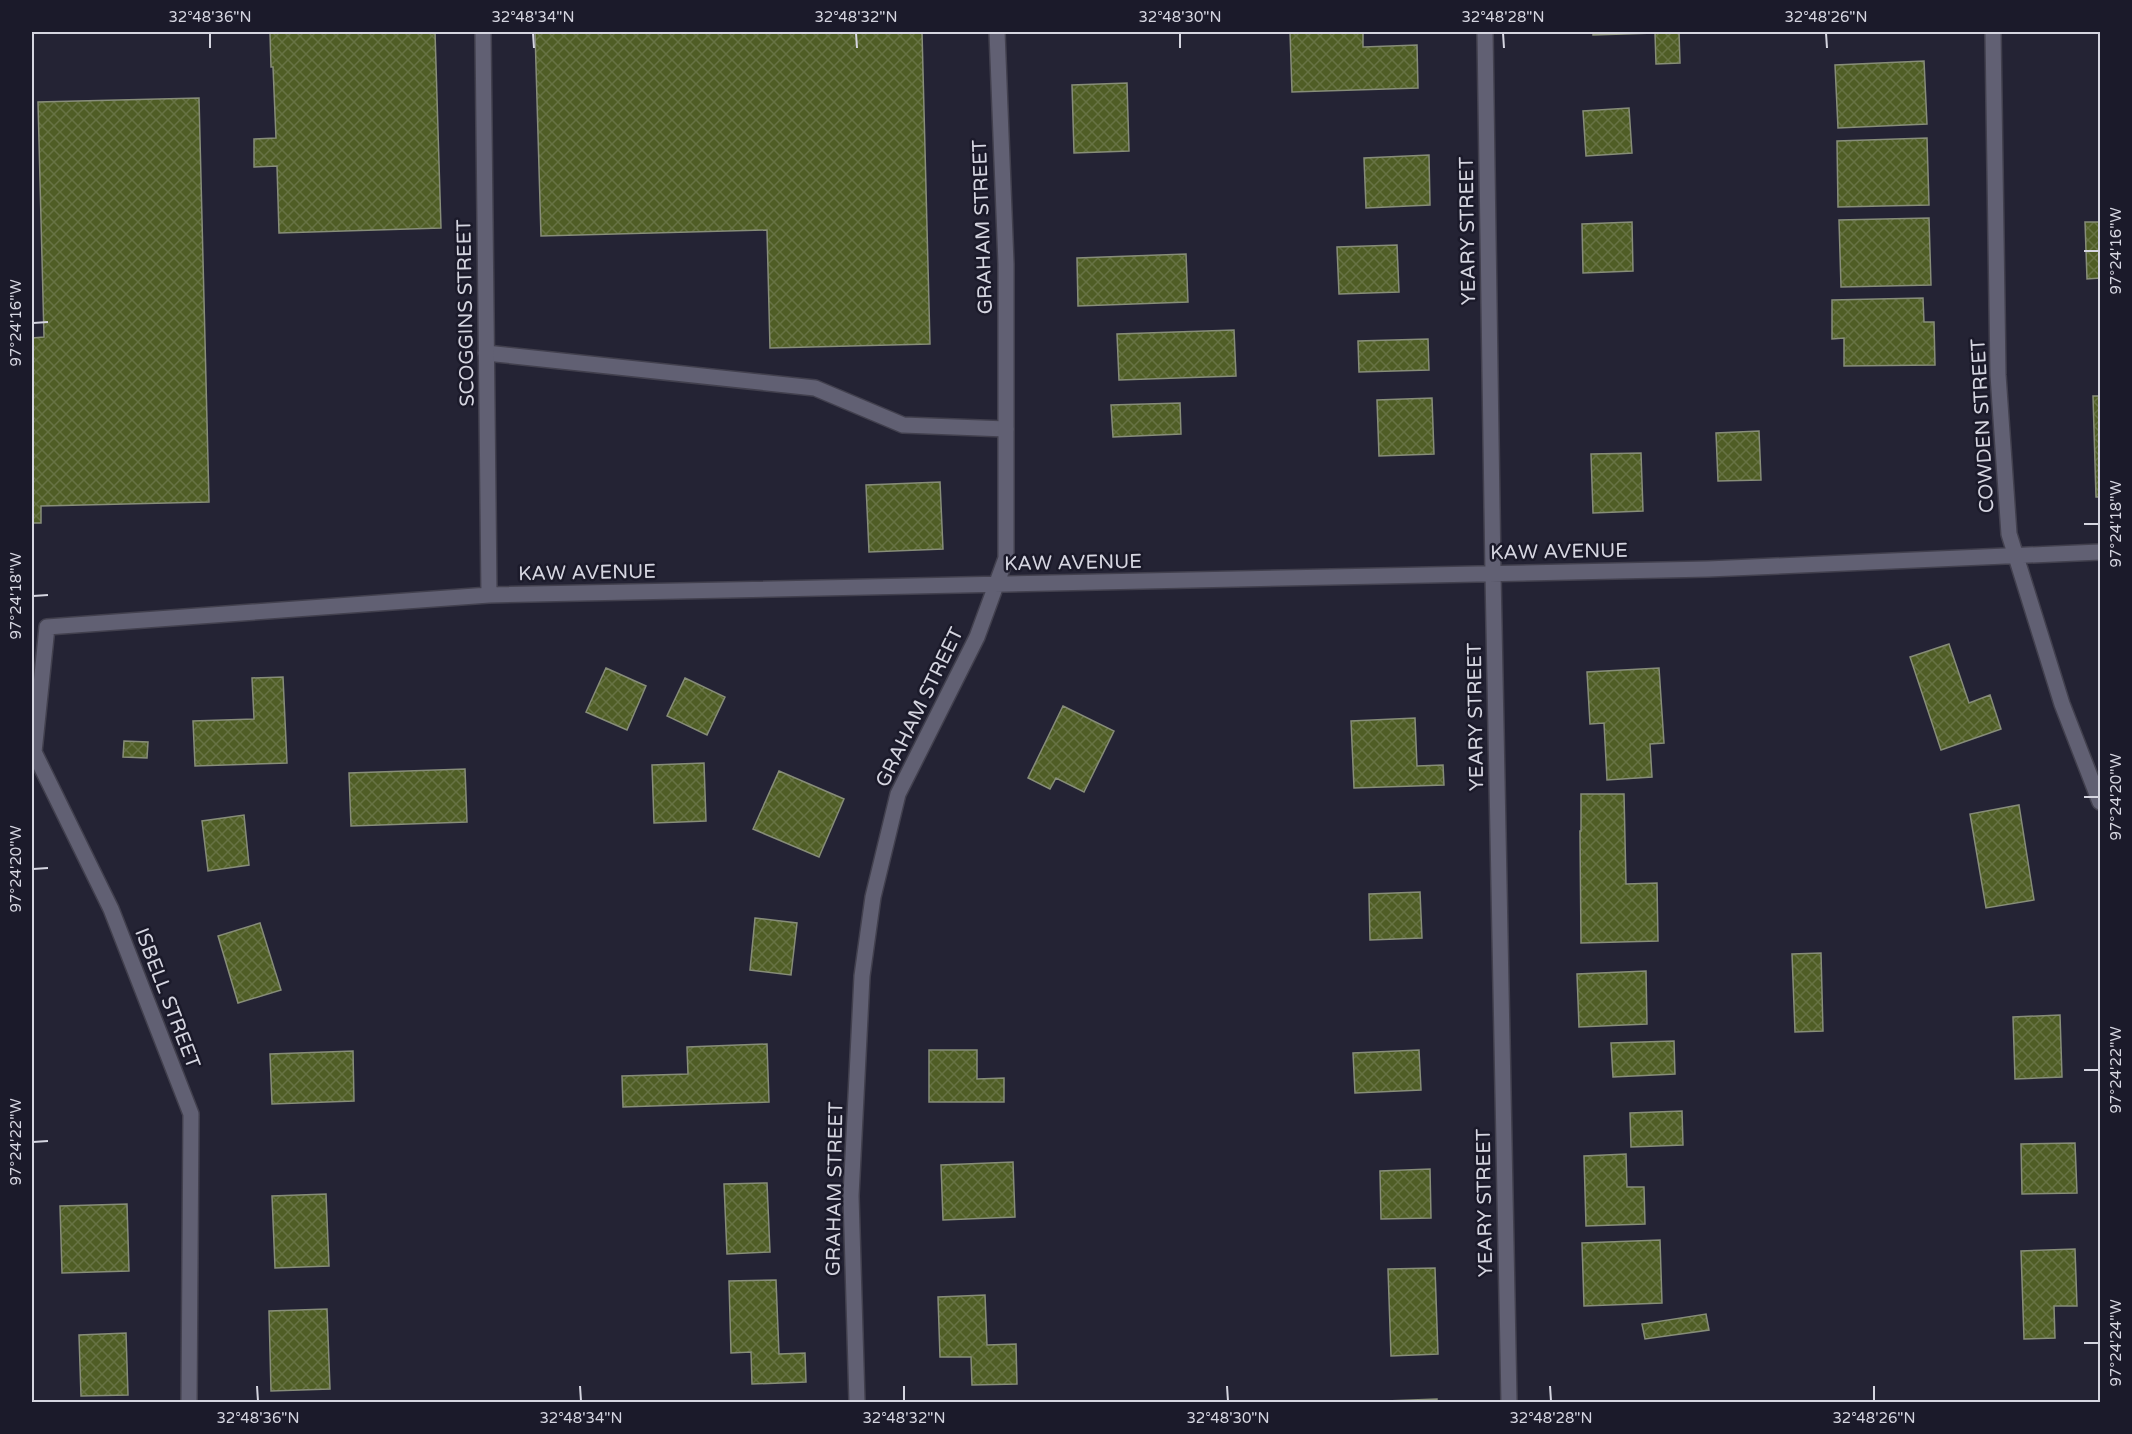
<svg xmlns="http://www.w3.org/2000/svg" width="2132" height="1434" font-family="'Varela Round',sans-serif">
	<defs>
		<pattern id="building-cross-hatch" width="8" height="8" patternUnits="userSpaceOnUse" patternTransform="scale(1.5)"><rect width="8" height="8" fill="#4f5d25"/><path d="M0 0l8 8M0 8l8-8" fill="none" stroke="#677344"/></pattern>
	</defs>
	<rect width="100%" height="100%" fill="#242334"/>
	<path fill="url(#building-cross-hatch)" stroke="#878d79" stroke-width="1.5" d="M305 32H435L441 228 279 233 277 166 254 167V139L276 138 273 67H271L270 33Z
		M535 32H922L930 344 770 348 767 230 541 236Z
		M1290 32H1363V47L1417 45 1418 88 1292 92Z
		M1593 32H1679L1680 63 1656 64 1655 33 1593 35Z
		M1924 61 1927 124 1838 128 1835 65Z
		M1127 83 1129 151 1074 153 1072 85Z
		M199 98 209 502 41 506V523H32V338L44 337 38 102Z
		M1629 108 1632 153 1586 156 1583 111Z
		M1927 138 1929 205 1838 207 1837 141Z
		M1429 155 1430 205 1366 208 1364 158Z
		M1929 218 1931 285 1841 287 1839 220Z
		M1632 222 1633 271 1583 273 1582 224Z
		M2085 222H2100V278L2087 279Z
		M1397 245 1399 292 1339 294 1337 247Z
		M1186 254 1188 302 1078 306 1077 258Z
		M1923 298 1924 322H1934L1935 365 1844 366V338L1832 339V300Z
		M1234 330 1236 376 1119 380 1117 334Z
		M1428 339 1429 370 1359 372 1358 341Z
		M2093 396H2100V497H2096Z
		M1432 398 1434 454 1379 456 1377 400Z
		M1180 403 1181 434 1113 437 1111 405Z
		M1759 431 1761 480 1718 481 1716 433Z
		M1641 453 1643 511 1593 513 1591 454Z
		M940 482 943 549 869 552 866 485Z
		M1949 644 1969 703 1990 695 2001 729 1941 750 1910 657Z
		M606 668 646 686 627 730 586 712Z
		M1659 668 1664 743 1650 744 1652 777 1607 780 1604 723 1590 724 1587 672Z
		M283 677 287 763 195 766 193 721 254 719 252 678Z
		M685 678 725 697 707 735 667 716Z
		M1063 706 1114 731 1084 792 1056 778 1050 789 1028 778Z
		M1415 718 1417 766 1443 765 1444 785 1354 788 1351 721Z
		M124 741 148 742 147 758 123 757Z
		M704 763 706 821 654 823 652 765Z
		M465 769 467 822 351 826 349 773Z
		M779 771 844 799 819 857 753 829Z
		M1581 794H1624L1626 884 1657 883 1658 941 1581 943 1580 831H1581Z
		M2019 805 2034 900 1986 908 1970 814Z
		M244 815 249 865 208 871 202 821Z
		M1420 892 1422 938 1370 940 1369 894Z
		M755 918 797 923 791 975 750 970Z
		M260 923 281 990 238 1003 218 936Z
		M1821 953 1823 1031 1795 1032 1792 954Z
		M1646 971 1647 1024 1579 1027 1577 974Z
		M2060 1015 2062 1077 2015 1079 2013 1017Z
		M1674 1041 1675 1074 1613 1077 1611 1043Z
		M767 1044 769 1102 623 1107 622 1076 688 1074 687 1047Z
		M929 1050H977V1079L1004 1078V1102H929Z
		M1419 1050 1421 1090 1355 1093 1353 1053Z
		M353 1051 354 1101 272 1104 270 1054Z
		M1682 1111 1683 1145 1631 1147 1630 1113Z
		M2075 1143 2077 1193 2022 1194 2021 1144Z
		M1626 1154 1627 1187H1644L1645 1224 1586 1226 1584 1156Z
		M1013 1162 1015 1217 943 1220 941 1165Z
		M1430 1169 1431 1218 1381 1219 1380 1171Z
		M767 1183 770 1252 727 1254 724 1184Z
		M326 1194 329 1266 275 1268 272 1196Z
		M127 1204 129 1271 62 1273 60 1206Z
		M1660 1240 1662 1303 1584 1306 1582 1243Z
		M2075 1249 2077 1306H2054L2055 1338 2024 1339 2021 1251Z
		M1435 1268 1438 1354 1391 1356 1388 1269Z
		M776 1280 779 1354 805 1353 806 1382 752 1384 751 1352 731 1353 729 1281Z
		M985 1295 987 1345 1016 1344 1017 1384 972 1385 971 1357H940L938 1297Z
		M327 1309 330 1389 271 1391 269 1311Z
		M1706 1314 1709 1330 1645 1339 1642 1324Z
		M126 1333 128 1395 81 1396 79 1335Z
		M1437 1399V1402H1386V1401Z"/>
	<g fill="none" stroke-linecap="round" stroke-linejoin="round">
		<defs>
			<path id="service" d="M486 353 815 388 903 425 1006 429"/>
			<path id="minor" d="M483 32 489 595
				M1485 32 1493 574 1509 1402
				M1993 32 1998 375 2009 534 2062 704 2100 802
				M189 1402 191 1114 111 909 34 752 47 627 489 595 1708 569 2100 552
				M857 1402 851 1196 862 976 873 897 898 794 977 637 1006 558V264L997 32"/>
		</defs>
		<use href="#service" stroke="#42404e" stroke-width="18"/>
		<use href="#minor" stroke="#42404e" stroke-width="18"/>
		<use href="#service" stroke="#616073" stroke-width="15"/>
		<use href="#minor" stroke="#616073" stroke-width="15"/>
	</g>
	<path fill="none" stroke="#d5d5e0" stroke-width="2" d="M210 33V48M533 33 534 48M856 33 857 48M1180 33V48M1503 33 1504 48M1826 33 1827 48M2084 251H2099M33 323 48 322M2084 524H2099M33 596 48 595M2084 797H2099M33 869 48 868M2084 1070H2099M33 1142 48 1141M2084 1343H2099M257 1386 258 1401M580 1386 581 1401M904 1386V1401M1227 1386 1228 1401M1550 1386 1551 1401M1874 1386V1401"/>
	<g text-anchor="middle" stroke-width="5" stroke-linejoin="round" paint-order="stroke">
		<g font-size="20" fill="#d5d5e0" stroke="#1b1a2a">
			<text transform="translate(982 227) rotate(-92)" y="7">GRAHAM STREET</text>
			<text transform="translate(1467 231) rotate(-91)" y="7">YEARY STREET</text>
			<text transform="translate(465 313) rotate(-91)" y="7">SCOGGINS STREET</text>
			<text transform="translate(1982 426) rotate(-93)" y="7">COWDEN STREET</text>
			<text transform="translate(1559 551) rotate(-1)" y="7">KAW AVENUE</text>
			<text transform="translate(1073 562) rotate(-1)" y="7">KAW AVENUE</text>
			<text transform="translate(587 572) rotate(-1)" y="7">KAW AVENUE</text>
			<text transform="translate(919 707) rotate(-64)" y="7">GRAHAM STREET</text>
			<text transform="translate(1475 717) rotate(-91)" y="7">YEARY STREET</text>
			<text transform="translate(168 998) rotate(69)" y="7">ISBELL STREET</text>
			<text transform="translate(834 1189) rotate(-89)" y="7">GRAHAM STREET</text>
			<text transform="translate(1484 1203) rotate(-91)" y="7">YEARY STREET</text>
		</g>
	</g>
	<rect width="2132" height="1434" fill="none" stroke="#1b1a2a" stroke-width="66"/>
	<rect x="33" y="33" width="2066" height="1368" fill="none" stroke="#d5d5e0" stroke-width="2"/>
	<g font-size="15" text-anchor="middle" fill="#d5d5e0">
		<text x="210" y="22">32°48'36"N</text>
		<text x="533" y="22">32°48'34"N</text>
		<text x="856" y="22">32°48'32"N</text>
		<text x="1180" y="22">32°48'30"N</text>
		<text x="1503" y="22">32°48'28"N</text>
		<text x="1826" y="22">32°48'26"N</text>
		<text transform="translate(2116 251) rotate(-90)" y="5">97°24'16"W</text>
		<text transform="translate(16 323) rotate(-90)" y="5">97°24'16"W</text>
		<text transform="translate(2116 524) rotate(-90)" y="5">97°24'18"W</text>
		<text transform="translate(16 596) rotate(-90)" y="5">97°24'18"W</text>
		<text transform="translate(2116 797) rotate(-90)" y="5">97°24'20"W</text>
		<text transform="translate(16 869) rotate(-90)" y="5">97°24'20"W</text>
		<text transform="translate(2116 1070) rotate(-90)" y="5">97°24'22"W</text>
		<text transform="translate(16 1142) rotate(-90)" y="5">97°24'22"W</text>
		<text transform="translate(2116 1343) rotate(-90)" y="5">97°24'24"W</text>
		<text x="258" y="1423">32°48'36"N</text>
		<text x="581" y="1423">32°48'34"N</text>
		<text x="904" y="1423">32°48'32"N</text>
		<text x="1228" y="1423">32°48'30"N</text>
		<text x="1551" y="1423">32°48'28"N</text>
		<text x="1874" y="1423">32°48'26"N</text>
	</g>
</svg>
